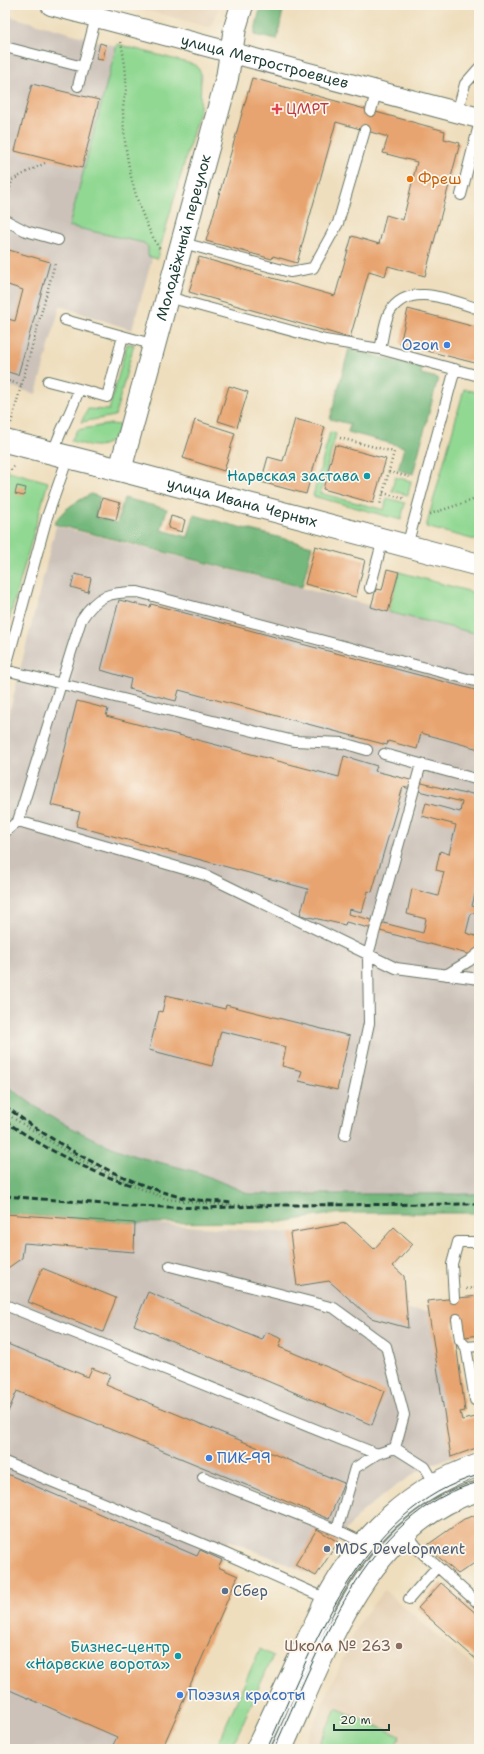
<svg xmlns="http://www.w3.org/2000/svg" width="484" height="1754" font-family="'Shantell Sans',sans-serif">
	<rect width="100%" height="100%" fill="#fbf7ec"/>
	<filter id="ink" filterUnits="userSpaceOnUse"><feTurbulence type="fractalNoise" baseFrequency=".025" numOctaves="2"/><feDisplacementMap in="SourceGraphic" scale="8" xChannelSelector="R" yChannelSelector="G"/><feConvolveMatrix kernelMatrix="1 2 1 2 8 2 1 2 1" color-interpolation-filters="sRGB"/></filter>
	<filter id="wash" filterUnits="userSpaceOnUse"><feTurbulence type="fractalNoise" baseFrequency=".012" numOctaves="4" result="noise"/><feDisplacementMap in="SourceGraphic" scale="16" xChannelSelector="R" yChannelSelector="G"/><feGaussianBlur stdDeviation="0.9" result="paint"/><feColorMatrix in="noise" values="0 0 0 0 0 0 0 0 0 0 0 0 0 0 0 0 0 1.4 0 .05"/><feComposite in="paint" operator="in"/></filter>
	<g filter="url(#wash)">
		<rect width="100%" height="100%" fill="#eedebd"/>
		<path fill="#e5d1b6" d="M128 5H219L211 28Z
			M384 1590 479 1671V1749H302L360 1621Z"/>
		<path fill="#ccc2b9" d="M5 15 191 67 203 77 132 330 60 306 36 394 5 385Z
			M56 526 479 633V1194H250L224 1183 135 1156 102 1143 66 1125 33 1105 5 1084V730Z
			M5 1214 290 1233 346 1223 404 1276 407 1310 429 1311 451 1457 425 1467 393 1488 363 1511 343 1533 316 1576 229 1540 222 1560 200 1550 111 1749H5Z"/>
		<path fill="#91d893" stroke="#588a64" d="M117 44 192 64 197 66 201 74 200 108 157 259 148 256V247L144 243 69 226Z
			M127 344H134L115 416 81 422 88 409 109 410Z
			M464 389 479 393V541L426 527Z
			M111 424 120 425C111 453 93 447 71 441L77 430Z
			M330 432 336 434 320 493 384 510 387 498 405 503 401 520 313 496Z
			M5 470 48 482 10 617 5 626Z
			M395 477 411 481 408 495 392 491Z
			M399 572 479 594V634L388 612Z
			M260 1649 273 1656 231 1749H215Z
			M336 1708 400 1736 394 1749H317Z"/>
		<path fill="#74b87d" stroke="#4a7a58" d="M261 5H284L277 40 254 35Z
			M349 349 422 368 421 374 438 378 413 474 398 470 404 447 348 432 350 424 330 419Z
			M91 494 100 497 95 517 117 523 124 498 167 509 161 530 188 537 194 515 312 546 302 587 54 524C62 509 76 502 91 494Z
			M5 1084 33 1105 66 1125 102 1143 135 1156 197 1172 250 1194H479V1213H352L331 1214 282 1222 135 1223 5 1214Z"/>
		<g id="blocks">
			<path fill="#e8a46f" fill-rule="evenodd" d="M100 43 106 45 103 60 96 59Z
				M252 78 445 131 444 139 460 143 425 276 388 266 385 276 369 271 350 338 189 292 199 257 335 296 352 236 379 244 386 215 403 220 417 162 383 153 388 137 336 122 297 263 273 256 272 259 206 241Z
				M32 84 99 100 82 168 15 151Z
				M9 250 50 262 18 375 5 371V318L15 321 23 290 5 284V264Z
				M408 309 479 328V364L400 344Z
				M229 386 248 392 237 427 218 421Z
				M295 419 325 427 306 494 261 482 268 457 283 461Z
				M195 420 235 433 224 471 183 458Z
				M335 445 386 459 373 503 323 489Z
				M17 486 26 488 24 496 15 494Z
				M102 498 120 503 116 520 98 516Z
				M171 516 185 520 182 532 168 528Z
				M315 546 365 560 356 597 305 584Z
				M387 569 399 572 388 612 371 607 376 589 382 590Z
				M75 574 91 578 88 592 71 587Z
				M119 600 150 607 151 604 479 691V749L421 733 417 749 388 741 387 745 179 690 176 701 129 689 131 679 101 670Z
				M77 701 108 709 106 716 339 777 344 756 377 766 375 771 465 794V792L479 796V844L475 860 479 861V878L472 906 479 908V915L471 913 466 933 479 937V957L346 922 345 925 300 915 308 889 76 826 80 812 51 805ZM403 787 462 802 460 812 426 803 422 816 456 825 449 854 440 851 436 870 444 872 438 896 412 889 407 914 426 919 423 933 348 914 349 909 362 912 368 891 372 892Z
				M166 995 225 1009 226 1005 350 1036 337 1090 299 1081 302 1071 282 1066 286 1047 221 1031 212 1066 149 1050 159 1011 162 1012Z
				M5 1214 135 1223 134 1252 24 1243 22 1258 5 1270Z
				M346 1223 374 1249 394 1227 413 1244 393 1266 404 1276 408 1328 371 1318 329 1281 297 1286 290 1233Z
				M42 1268 116 1298 103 1332 28 1302Z
				M148 1292 262 1340 266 1332 282 1339 279 1347 385 1391 372 1425 134 1325Z
				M479 1296V1335L465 1337 453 1320 465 1411 460 1412 462 1420 476 1417 475 1409 479 1408V1447L451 1457 427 1301Z
				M5 1343 88 1377 92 1368 110 1375 106 1385 344 1483 329 1519 17 1391 5 1419Z
				M5 1473 197 1556 200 1550 222 1560 218 1567 238 1576 162 1749H111L117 1737 5 1688Z
				M479 1514V1560L458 1574 426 1546 464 1519Z
				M317 1529 338 1542 316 1576 295 1565Z
				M441 1583 479 1616V1662L418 1608Z"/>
		</g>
	</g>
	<g filter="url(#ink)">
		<use href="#blocks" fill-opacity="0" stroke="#677564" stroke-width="1"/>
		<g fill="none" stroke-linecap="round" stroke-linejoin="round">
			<defs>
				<path id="service" d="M5 47 83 67
					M78 86 96 17
					M371 111 376 92
					M457 113 465 84 479 68
					M461 195 479 125
					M5 220 26 231 58 240
					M183 243 290 272 313 268 338 223 365 130
					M168 297 325 340 380 349 479 376
					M65 320 155 345
					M380 349C383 338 384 323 389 313 408 280 452 301 479 309
					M48 381 79 389
					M53 454C59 431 72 412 79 389L107 397 123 336
					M407 546 455 369
					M370 588 383 539
					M5 670 294 741 343 743 367 750
					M5 670 47 517 68 457
					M384 754 479 780
					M18 821 205 875 396 968 479 979
					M5 832 18 821 81 620C97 595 109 592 138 592L479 682
					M446 975 469 961 479 953
					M345 1135 369 1023 368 955 421 764
					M170 1266 334 1308 386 1346 404 1415 395 1448
					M454 1298 452 1264 458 1242H479
					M5 1305 377 1454 395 1448
					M457 1319 460 1340 466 1347 475 1400H479
					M466 1347 479 1346
					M395 1448 425 1467 435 1484
					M5 1462 224 1553 327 1599
					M203 1477 337 1530 364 1543
					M337 1530 355 1468 377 1454
					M406 1533 420 1551 479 1604
					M409 1599 437 1567"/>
				<g id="minor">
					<path id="s1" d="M51 5 479 118"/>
					<path d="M282 1749C325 1655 368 1523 479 1491"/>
				</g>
				<g id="tertiary">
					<path id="s2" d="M120 470 227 78 235 28 242 5"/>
				</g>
				<g id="secondary">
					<path id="s3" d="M5 441 120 470 479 565"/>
				</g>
				<path id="primary" d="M257 1749 327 1599C362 1535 409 1489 479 1465"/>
			</defs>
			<use href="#service" stroke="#677564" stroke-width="12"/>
			<use href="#minor" stroke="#677564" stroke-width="22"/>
			<use href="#tertiary" stroke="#677564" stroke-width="24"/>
			<use href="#secondary" stroke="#677564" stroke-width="24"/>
			<use href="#primary" stroke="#677564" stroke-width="24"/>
			<path stroke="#677564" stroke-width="2.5" stroke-dasharray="1 3" stroke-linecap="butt" d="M121 42C124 57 127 75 126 90 125 97 123 104 123 111 124 158 135 208 159 248
				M5 207 12 180 47 162
				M5 380 22 385
				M11 423 55 263
				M340 438 394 452 380 505
				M389 472 411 477
				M5 475H7L15 465
				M383 493 406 499
				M430 514 479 498
				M5 1113 77 1158 137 1187 167 1199 223 1205H283
				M466 1289 479 1287"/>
			<use href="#service" stroke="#fff" stroke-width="10"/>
			<use href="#minor" stroke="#fff" stroke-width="20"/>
			<use href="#tertiary" stroke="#fff" stroke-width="22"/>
			<use href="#secondary" stroke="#fff" stroke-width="22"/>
			<use href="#primary" stroke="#fff" stroke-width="22"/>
			<path stroke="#1f3d34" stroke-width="1" d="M267 1749C313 1648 360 1508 479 1475
				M274 1749C318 1653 365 1512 479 1482"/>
			<path stroke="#1f3d34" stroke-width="3" stroke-dasharray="6 3" stroke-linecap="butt" d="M5 1106C55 1144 119 1181 180 1197 196 1201 215 1201 231 1203
				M5 1121C44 1148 85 1170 131 1185
				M5 1196 129 1206 208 1208 283 1205 479 1204"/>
		</g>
	</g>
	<path fill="#e0444e" stroke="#fbf7ec" stroke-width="1.5" d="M275 103h4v4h4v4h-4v4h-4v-4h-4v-4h4z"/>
	<circle fill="#e8710a" stroke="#fbf7ec" stroke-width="1.5" cx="410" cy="179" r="4"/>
	<g fill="#3f7fe0" stroke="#fbf7ec" stroke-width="1.5">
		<circle cx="447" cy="345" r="4"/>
		<circle cx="209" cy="1458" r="4"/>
		<circle cx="180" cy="1695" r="4"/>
	</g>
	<g fill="#0f9aa8" stroke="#fbf7ec" stroke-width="1.5">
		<circle cx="367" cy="476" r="4"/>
		<circle cx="178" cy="1656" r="4"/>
	</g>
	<g fill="#5c6f8a" stroke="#fbf7ec" stroke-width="1.5">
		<circle cx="327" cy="1549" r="4"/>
		<circle cx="225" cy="1591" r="4"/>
	</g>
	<circle fill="#8d6e63" stroke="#fbf7ec" stroke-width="1.5" cx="399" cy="1646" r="4"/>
	<g text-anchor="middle" stroke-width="3.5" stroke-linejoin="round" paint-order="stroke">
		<g font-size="15" fill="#1f3d34" stroke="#fbf7ec">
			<text dy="5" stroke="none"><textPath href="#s1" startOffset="221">улица Метростроевцев</textPath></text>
			<text dy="5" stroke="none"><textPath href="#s2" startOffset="241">Молодёжный переулок</textPath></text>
			<text dy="5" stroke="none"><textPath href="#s3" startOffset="245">улица Ивана Черных</textPath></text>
		</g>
		<g font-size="15" fill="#be3a42" stroke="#fbf7ec" text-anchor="start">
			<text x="286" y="114">ЦМРТ</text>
		</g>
		<g font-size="15" fill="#c56008" stroke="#fbf7ec" text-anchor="start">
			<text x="418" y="184">Фреш</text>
		</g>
		<g font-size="15" fill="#366cbe" stroke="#fbf7ec" text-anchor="start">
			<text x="439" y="350" text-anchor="end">Ozon</text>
			<text x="217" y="1463">ПИК-99</text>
			<text x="188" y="1700">Поэзия красоты</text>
		</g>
		<g font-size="15" fill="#0d838f" stroke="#fbf7ec" text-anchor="end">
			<text x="359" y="481">Нарвская застава</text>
			<text x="170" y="1652">Бизнес-центр<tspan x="170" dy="17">«Нарвские ворота»</tspan></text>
		</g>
		<g font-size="15" fill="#4e5e75" stroke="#fbf7ec" text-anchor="start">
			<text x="335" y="1554">MDS Development</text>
			<text x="233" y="1596">Сбер</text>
		</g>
		<g font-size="15" fill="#785e54" stroke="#fbf7ec" text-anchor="end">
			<text x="391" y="1651">Школа № 263</text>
		</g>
	</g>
	<rect width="484" height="1754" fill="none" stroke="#fbf7ec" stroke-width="20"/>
	<path d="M334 1724v6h55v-6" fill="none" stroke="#1f3d34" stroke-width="2"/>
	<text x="340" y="1724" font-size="12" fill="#1f3d34" stroke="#fbf7ec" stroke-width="3" paint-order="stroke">20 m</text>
</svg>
